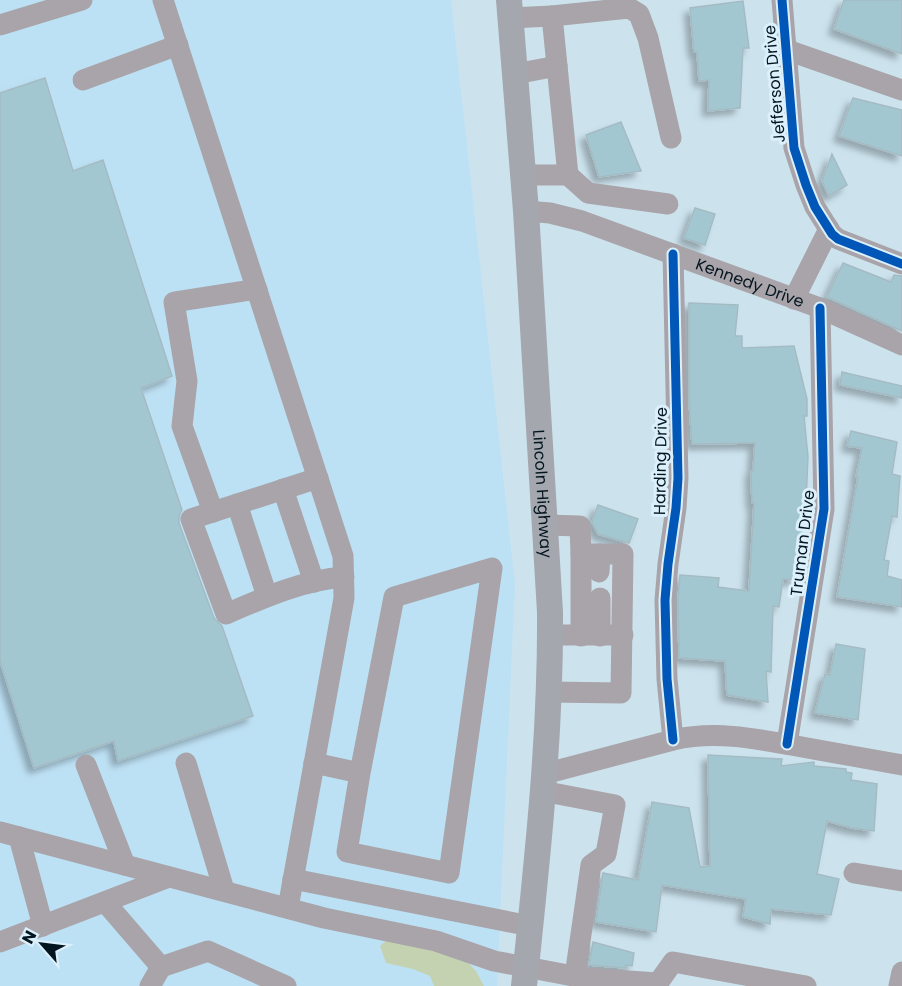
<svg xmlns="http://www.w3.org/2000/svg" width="902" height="986" font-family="Poppins,sans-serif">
	<defs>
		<filter id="shadow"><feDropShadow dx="-5.5" dy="5.5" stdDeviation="3" flood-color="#0004"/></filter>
	</defs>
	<rect width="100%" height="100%" fill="#cce3ee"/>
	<path fill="#bde1f4" d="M0 0H451L515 584 497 986H0Z"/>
	<path fill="#c5d2b2" d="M395 933 461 955 476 971 484 986H434L430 976 413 969 386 963 380 946Z"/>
	<path fill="#a3c7d1" stroke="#a5bbc3" stroke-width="1.5" filter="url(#shadow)" d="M844 0H902V54L834 29Z
		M743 1 749 48H743L740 108 708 111 709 80 699 81 697 52H694L690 8Z
		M45 78 73 171 103 160 172 376 141 388 182 510 179 516V523L214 618 222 626 253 716 118 761 114 741 34 768 0 661V93Z
		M853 98 902 110V156L839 136Z
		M621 122 641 171 599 177 586 135Z
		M832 154 847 185 829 196 822 181Z
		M695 208 715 214 705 245 684 238Z
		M843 263 891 282 894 275 902 276V331L827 297Z
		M689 303 738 305 735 336H742V348L794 346 807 399V416H804L808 457 806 501 808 502V515H801L802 548H798L795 580 783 579 779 607 773 606 771 672 766 671 768 702 727 695 725 661 679 658 678 600 680 575 719 578 718 587 749 591 754 503H752L751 471H753L755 443 692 444 689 400Z
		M842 372 902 386V398L840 385Z
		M851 431 897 442 892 474 900 476 897 517 892 516 884 560 889 561 887 576 902 580V607L837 597 858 477H856L862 448 847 446Z
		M598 505 638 519 629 543 598 534 592 522Z
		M836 644 865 649 858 720 815 713 825 674 830 675Z
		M708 755 782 759 781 766 814 762V766L846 769V772L852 773 851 780 877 784 874 831 852 828 827 821 817 874 839 879 831 915 771 909 770 924 743 917 746 899 662 885 656 932 596 922 603 873 638 880 652 802 689 808 700 867 710 866Z
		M593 942 634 953 632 966 626 965 625 968 589 965Z"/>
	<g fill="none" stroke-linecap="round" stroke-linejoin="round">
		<g stroke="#a8a4a9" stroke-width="21">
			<path d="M163 0 343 556 344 598 288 908"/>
			<path d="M782 0 794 148 806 185 815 207 832 234 838 239 902 264"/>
			<path d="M510 18 552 16"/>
			<path d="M0 25 82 0"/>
			<path d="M787 50 902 90"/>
			<path d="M515 74 557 66"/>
			<path d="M83 80 178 45"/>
			<path d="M523 175H568L552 16 629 8 639 14 648 38 671 138"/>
			<path d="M568 175 588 193 668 204"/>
			<path id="s1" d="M526 211 550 213 582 221 820 308 902 345"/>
			<path d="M673 254 678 478 676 508 668 564 665 600 667 679 673 740"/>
			<path d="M794 299 829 229"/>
			<path d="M318 478 191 519 226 614C263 598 303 580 344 577"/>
			<path d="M283 489 314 582"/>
			<path d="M237 504 267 596"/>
			<path d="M213 512 182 426 187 381 174 302 257 289"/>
			<path d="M545 525 580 526 581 554H623L621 693 549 692"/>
			<path d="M599 572 600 554"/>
			<path d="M600 598V636"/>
			<path d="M550 635H623"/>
			<path d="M581 636V554"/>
			<path d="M787 744 824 509 820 308"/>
			<path d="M186 763 224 890"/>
			<path d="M314 763 360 773 394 597 492 568 449 873 347 852 360 773"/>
			<path d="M86 765 125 865"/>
			<path d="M544 774 673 740C717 730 758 739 802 747 835 753 869 759 902 765"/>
			<path d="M542 791 615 805 606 854 591 865 575 976"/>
			<path d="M0 832 324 918 436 941 494 961 584 978 658 983 673 962 806 986"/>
			<path d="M19 837 43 926"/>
			<path d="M854 873 902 881"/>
			<path d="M293 879 530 926"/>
			<path d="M105 902 161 967 208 951 286 986"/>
			<path d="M0 942 169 877"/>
			<path d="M150 986 161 967"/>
			<path d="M899 986 902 972"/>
		</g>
		<path stroke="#a5a7ae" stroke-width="26" id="s2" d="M509 0 526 211 550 612C551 737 537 862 524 986"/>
		<defs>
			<path id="cycleway" d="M782 0 794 148 806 185 815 207 832 234 838 239 902 264
				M673 254 678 478 676 508 668 564 665 600 667 679 673 740
				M787 744 824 509 820 308"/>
		</defs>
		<use href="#cycleway" stroke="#dcf0fc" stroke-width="13"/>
		<use href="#cycleway" stroke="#0057b8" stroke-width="9"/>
	</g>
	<g text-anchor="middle" stroke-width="6" stroke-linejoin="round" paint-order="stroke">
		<g font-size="16" fill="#031620" stroke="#dcf0fc">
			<text transform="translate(774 84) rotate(-95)" y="6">Jefferson Drive</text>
			<text dy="6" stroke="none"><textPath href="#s1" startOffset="236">Kennedy Drive</textPath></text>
			<text transform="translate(660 461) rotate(-89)" y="6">Harding Drive</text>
			<text dy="6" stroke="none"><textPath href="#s2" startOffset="495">Lincoln Highway</textPath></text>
			<text transform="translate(802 543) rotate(-83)" y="6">Truman Drive</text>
		</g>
	</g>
	<g transform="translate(42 944) rotate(298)" stroke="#dcf0fc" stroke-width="4.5" paint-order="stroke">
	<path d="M0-4.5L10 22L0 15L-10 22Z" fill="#031620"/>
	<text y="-9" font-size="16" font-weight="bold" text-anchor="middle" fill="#031620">N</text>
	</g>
</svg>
